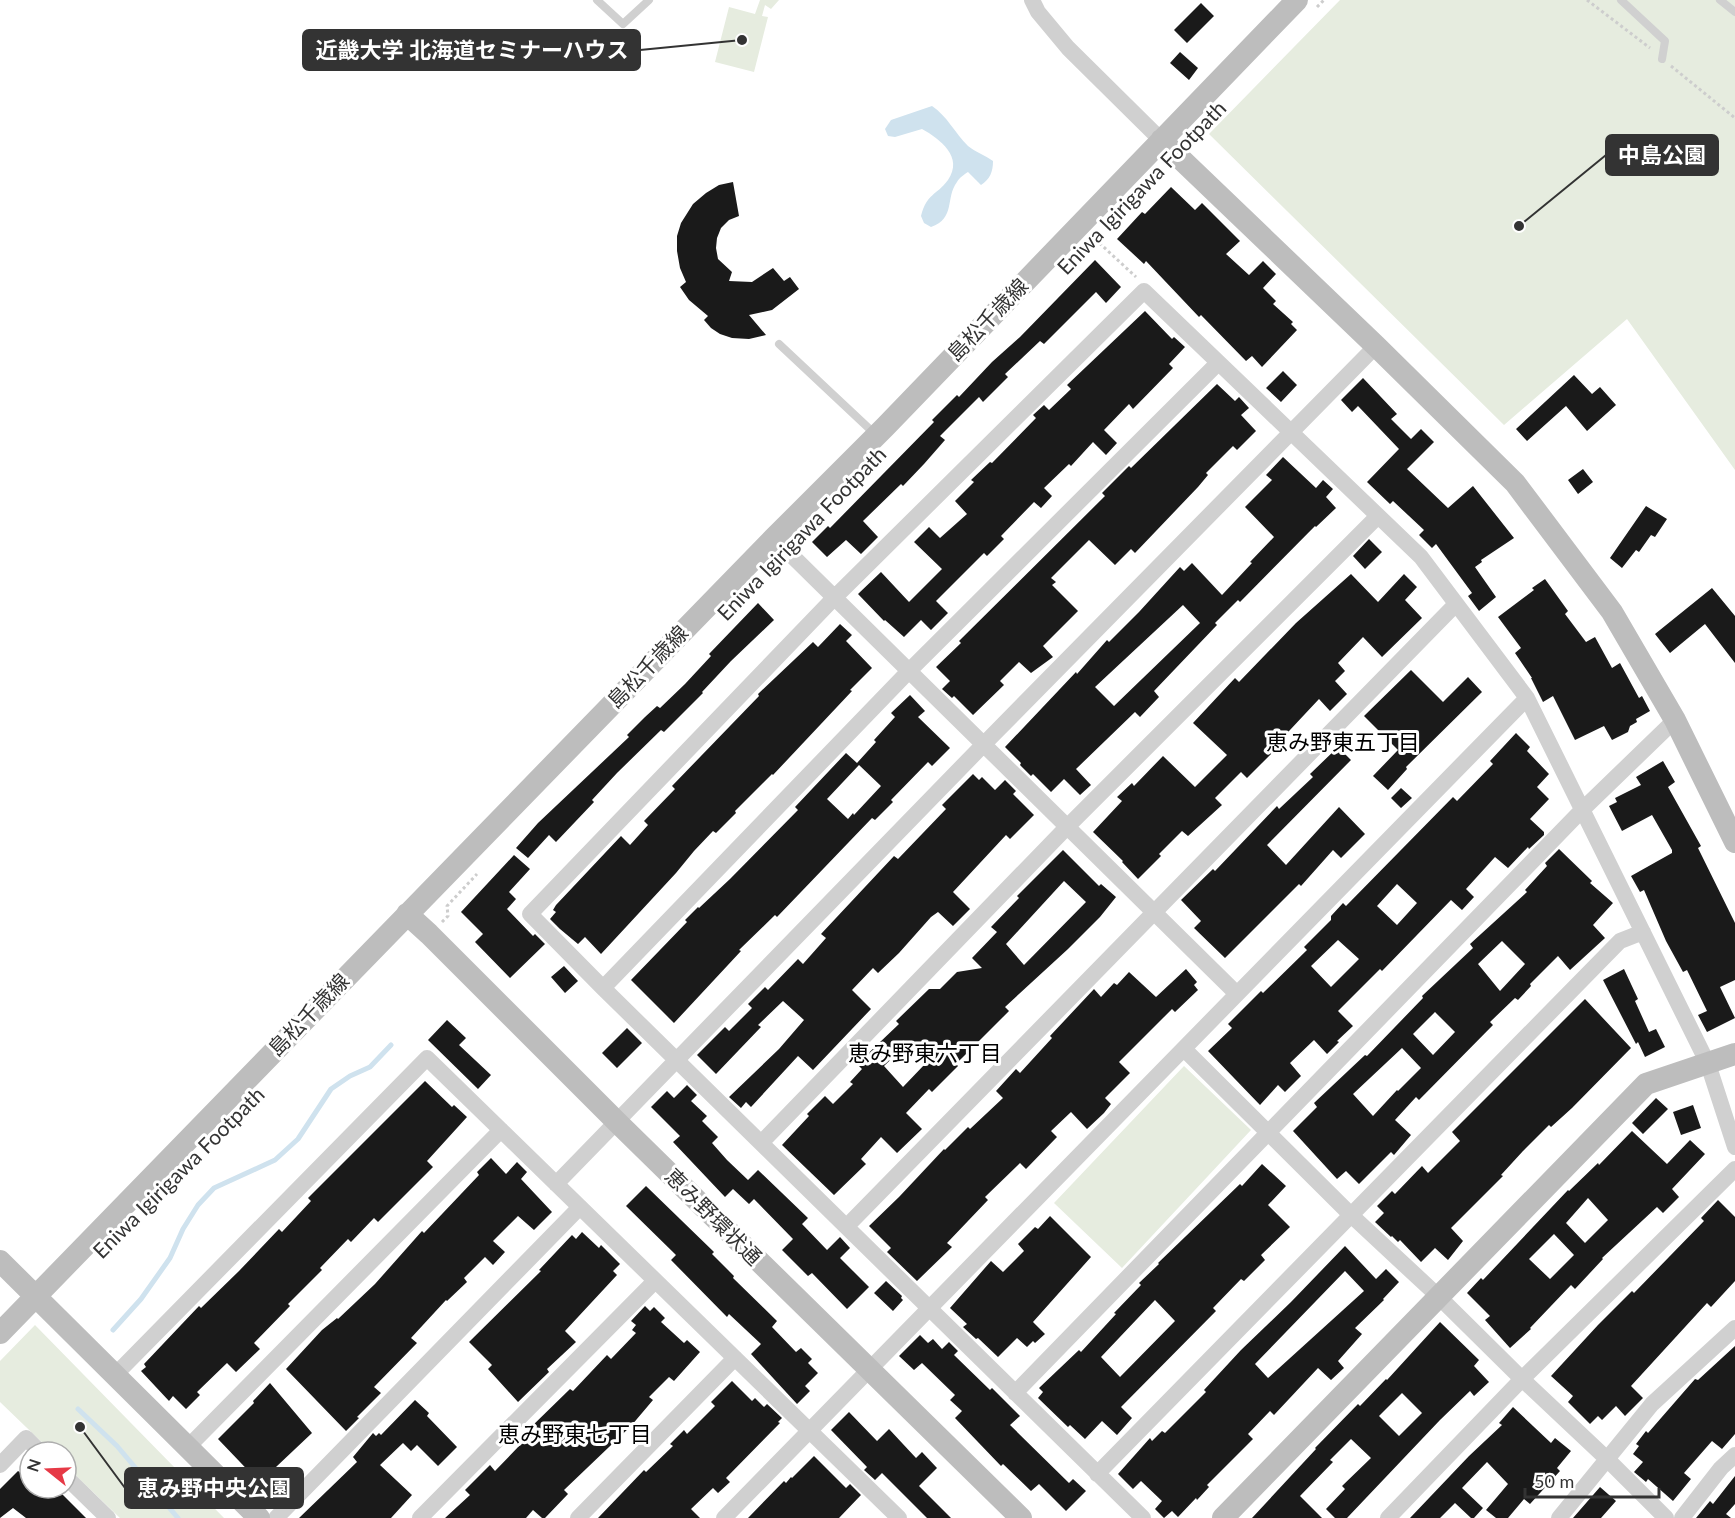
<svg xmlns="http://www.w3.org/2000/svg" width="1735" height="1518" font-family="Lato,'Noto Sans JP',sans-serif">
	<rect width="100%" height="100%" fill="#fff"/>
	<path fill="#e6ecdf" d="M760 0H779L771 9 765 5 762 16 768 17 754 72 715 62 729 7 755 14Z
		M1340 0H1735V470L1627 319 1504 425 1209 134Z
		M1184 1066 1251 1130 1122 1268 1054 1203Z
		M35 1325 224 1518H120L66 1466V1452H52L0 1402V1361Z"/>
	<path fill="#cfe2ee" d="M932 106C947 116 955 133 968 146 975 152 985 155 993 161 993 172 990 179 981 185L968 172C965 174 959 178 957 182 945 198 956 218 931 227L924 223 921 216C927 193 936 196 948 180 964 157 940 139 922 129L895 137 888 136 885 129 891 120Z"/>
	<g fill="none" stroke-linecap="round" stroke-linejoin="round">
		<path stroke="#cfe2ee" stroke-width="5" d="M113 1330 141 1299 170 1258 183 1229 198 1205 214 1188 275 1160 298 1139 331 1089 350 1076 370 1067 391 1045
			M78 1409 117 1446 178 1518"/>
	</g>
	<path fill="#1a1a1a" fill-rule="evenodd" d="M1201 3 1214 16 1187 43 1174 30Z
		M1180 52 1198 68 1189 80 1170 63Z
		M733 182 739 216 729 220 721 228 717 238 716 248 718 259 732 272 729 281 752 282 773 268 784 281 790 277 799 289 772 310 749 315 766 335 749 339 732 338 720 334 711 328 704 320 708 316 689 300 680 287 686 282 680 268 677 251V236L681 223 693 204 706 193 719 185Z
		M1171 187 1195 210 1202 203 1240 241 1226 254 1249 275 1263 261 1276 274 1263 288 1276 301 1273 304 1293 322 1291 324 1297 330 1262 367 1252 356 1246 361 1201 315 1199 317 1146 261 1144 264 1117 239 1142 212 1145 214Z
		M1095 260 1121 287 1106 303 1096 292 1044 344 1040 341 1005 374 1008 377 983 402 979 397 940 436 945 440 924 464 903 486 901 484 863 521 878 537 861 554 846 540 827 557 812 542 828 526 830 528 934 422 932 420 957 395 959 397 992 362 1020 337Z
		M1145 311 1172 339 1174 337 1185 347 1169 364 1173 368 1133 409 1129 404 1104 430 1117 443 1106 455 1093 442 1071 466 1069 464 1044 488 1052 496 1041 508 1034 502 1001 536 1004 539 987 556 984 553 936 601 948 613 931 630 921 620 904 637 885 620 884 621 858 594 881 572 909 602 942 569 914 542 929 527 940 538 967 514 955 501 974 482 971 480 990 462 992 463 1036 418 1033 415 1044 405 1049 410 1071 389 1067 385Z
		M1283 371 1297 385 1281 402 1266 388Z
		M1574 375 1592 394 1600 387 1616 405 1587 431 1566 406 1527 441 1516 429Z
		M1363 378 1397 414 1391 419 1411 439 1421 429 1434 442 1407 469 1448 508 1473 486 1514 538 1481 560 1482 562 1475 567 1496 597 1479 611 1468 596 1472 593 1436 544 1432 548 1419 535 1424 530 1393 501 1390 504 1367 482 1399 449 1358 406 1352 412 1341 400Z
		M1217 384 1235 401 1239 397 1249 408 1241 415 1256 431 1237 450 1233 446 1206 473 1208 475 1198 487 1135 553 1131 549 1115 565 1089 540 1051 578 1056 582 1052 585 1078 611 1043 646 1053 657 1031 673 1019 662 1000 681 1004 685 973 715 954 696 952 698 942 689 950 681 936 667 961 643 959 641 1105 496 1102 493 1129 466 1131 468Z
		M1283 457 1316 488 1323 480 1333 489 1326 497 1336 508 1316 527 1315 526 1240 602 1238 600 1215 623 1217 625 1154 691 1159 697 1140 717 1135 712 1076 769 1091 785 1080 795 1064 779 1051 792 1033 774 1031 776 1020 765 1021 763 1005 747 1076 672 1077 674 1107 640 1109 642 1139 612 1180 567 1184 571 1192 563 1222 595 1252 563 1250 562 1274 537 1245 507 1272 480 1266 475ZM1183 605 1200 623 1114 706 1095 687Z
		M1583 469 1593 482 1578 494 1568 480Z
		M1646 506 1667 519 1655 537 1651 535 1639 552 1636 550 1622 568 1610 558Z
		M1369 539 1382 552 1365 569 1353 556Z
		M1351 574 1378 602 1404 574 1417 587 1405 600 1422 618 1382 657 1363 637 1338 663 1345 671 1335 681 1347 694 1330 711 1319 699 1275 746 1277 748 1247 778 1241 772 1215 798 1222 805 1188 836 1182 831 1159 854 1161 856 1138 879 1122 862 1123 861 1093 832 1122 801 1117 797 1132 783 1134 786 1163 756 1195 787 1227 755 1193 723 1235 678 1239 682 1296 623Z
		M1545 579 1568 611 1565 614 1586 642 1595 637 1612 668 1620 663 1639 698 1642 696 1650 711 1636 719 1637 722 1630 726 1628 732 1612 740 1604 726 1575 740 1553 696 1543 702 1531 678H1532L1515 653 1521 648 1498 617 1534 590 1532 588Z
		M1712 588 1735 616V663L1705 624 1670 653 1655 634Z
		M758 603 774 620 731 661 702 692 703 693 664 732 661 730 617 773 592 800 594 802 556 842 549 835 528 858 516 848 538 823 629 737 627 735 645 717 657 706 660 708 685 684 711 656 709 654Z
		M840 624 852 635 846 641 872 668 850 690 852 691 773 775 772 774 735 811 736 813 716 833 713 831 694 851 676 873 601 954 585 937 578 944 560 929 550 919 556 912 553 910 556 905 621 836 630 845 648 825 644 821 675 789 672 786 759 696 758 694 813 642 818 647Z
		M1411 670 1443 702 1468 677 1482 692 1406 767 1407 769 1388 790 1373 776 1398 750 1364 716Z
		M910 695 925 711 918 717 950 748 932 766 928 762 891 800 893 802 875 820 872 818 777 917 775 915 739 950 741 951 674 1023 631 980 687 922 685 920 698 907 699 908 730 879 798 810 795 807 846 753 857 763 876 742 874 740 895 717 891 713ZM859 765 881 786 854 815 853 813 848 819 827 799Z
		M1516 733 1530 747 1527 751 1549 774 1537 787 1549 799 1530 819 1544 832V835L1529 849 1528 847 1508 868 1495 857 1466 889 1474 897 1462 910 1451 900 1382 971 1380 969 1338 1011 1353 1026 1337 1041 1339 1042 1327 1054 1314 1040 1290 1063 1301 1076 1285 1092 1278 1085 1260 1105 1208 1051 1232 1028 1228 1024 1261 991 1263 993 1307 950 1304 947 1331 920V916L1343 903 1346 906 1453 797 1457 801 1493 764 1490 761ZM1397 884 1417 903 1397 925 1377 906ZM1338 940 1359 959 1331 987 1311 966Z
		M1338 747 1351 760 1267 845 1286 865 1339 807 1365 834 1341 858 1333 850 1301 886 1299 884 1225 958 1194 928 1201 921 1181 900 1213 869 1215 871 1277 806 1279 809 1313 777 1310 774Z
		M1663 761 1675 782 1668 787 1701 846 1698 848 1735 923V980L1720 987 1735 1018 1707 1032 1698 1015 1707 1011 1687 970 1683 972 1666 941 1644 890 1640 892 1631 876 1672 853V850L1652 815 1622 831 1609 806 1617 802 1615 798 1641 785 1636 777Z
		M973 774 979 780 982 777 995 790 1005 780 1016 791 1013 794 1034 815 1010 839 1006 835 953 892 970 909 953 926 938 912 931 917 899 953 878 973 873 968 852 990 871 1009 813 1070 798 1056 751 1107 746 1102 741 1108 729 1097 779 1049 804 1020 783 1001 758 1025 761 1027 716 1074 697 1055 725 1027 729 1031 752 1008 748 1004 765 987 768 990 798 959 803 964 826 938 821 934 894 856 898 859 946 809 942 805Z
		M1401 788 1412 798 1401 808 1391 798Z
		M1559 849 1592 881 1590 883 1613 903 1593 925 1605 938 1570 970 1558 956 1530 984 1531 986 1518 1000 1515 998 1490 1022 1493 1025 1419 1100 1416 1097 1395 1120 1411 1135 1394 1155 1391 1152 1359 1184 1346 1171 1337 1179 1293 1131 1317 1107 1314 1103 1365 1055 1367 1056 1423 998 1422 996 1473 948 1470 944 1527 892 1525 890 1547 866 1545 863ZM1502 941 1525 964 1500 991 1478 964ZM1435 1012 1455 1032 1433 1055 1413 1034ZM1402 1048 1421 1068 1398 1091 1397 1090 1373 1116 1353 1094Z
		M1063 850 1099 886 1101 884 1116 897 1100 917 1068 949 1005 1007 1009 1011 956 1064 958 1066 932 1092 929 1089 906 1113 922 1129 897 1153 881 1137 861 1159 866 1164 834 1195 782 1145 809 1116 807 1114 825 1096 833 1104 853 1084 850 1082 862 1069 857 1064 899 1024 896 1021 929 989H940L957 972 982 968 972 958 997 932 991 927 1019 898 1017 896ZM1064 881 1086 902 1024 965 1006 944ZM906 1045 925 1064 903 1087 884 1066Z
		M514 855 530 869 509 892 516 899 507 909 533 936 535 934 545 944 510 978 475 942 483 934 461 912Z
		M564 966 578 981 565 993 551 977Z
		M1186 969 1197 982 1194 985 1198 990 1175 1012 1172 1009 1119 1062 1130 1073 1105 1098 1111 1104 1104 1113 1087 1129 1071 1112 1051 1131 1057 1137 1026 1169 1020 1163 985 1197 988 1200 947 1243 952 1247 917 1281 887 1252 891 1248 869 1226 899 1197 944 1149 945 1150 968 1127 970 1129 1003 1098 996 1091 1016 1069 1020 1073 1052 1038 1050 1036 1094 989 1101 997 1114 983 1117 985 1129 972 1156 997Z
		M1624 969 1638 999 1635 1001 1649 1032 1656 1029 1665 1047 1645 1057 1638 1042 1636 1044 1603 980Z
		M1585 999 1631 1048 1572 1108 1551 1127 1549 1125 1523 1151 1501 1175 1503 1176 1451 1228 1463 1241 1448 1260 1435 1248 1421 1262 1400 1240 1398 1242 1392 1236 1391 1237 1375 1222 1384 1213 1377 1206 1392 1191 1395 1194 1422 1166 1428 1173 1460 1141 1452 1132Z
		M447 1020 466 1038 459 1045 491 1075 478 1089 428 1040Z
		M627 1028 642 1043 617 1068 602 1053Z
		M425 1081 452 1107 454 1105 467 1117 427 1161 433 1167 378 1222 374 1218 351 1242 348 1239 320 1268 322 1270 288 1304 290 1306 254 1343 260 1349 236 1372 227 1363 197 1392 200 1395 186 1409 173 1396 169 1401 141 1371 146 1367 144 1364 199 1306 201 1308 239 1271 279 1229 282 1232 311 1201 308 1198Z
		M687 1085 697 1095 691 1101 707 1116 702 1121 718 1137 712 1143 727 1160 748 1180 758 1170 808 1218 802 1224 827 1250 840 1237 850 1248 840 1258 869 1287 847 1309 812 1273 808 1276 782 1250 793 1239 754 1199 749 1204 733 1189 725 1197 673 1142 680 1136 651 1107 667 1091 674 1098Z
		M1656 1098 1668 1109 1643 1134 1632 1123Z
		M1693 1105 1701 1128 1681 1135 1673 1112Z
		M1632 1131 1667 1164 1690 1140 1705 1154 1672 1189 1679 1197 1663 1213 1657 1207 1602 1258 1603 1259 1575 1289 1571 1285 1530 1328 1531 1329 1510 1348 1485 1320 1490 1316 1467 1293 1481 1278 1483 1280 1568 1190 1569 1191 1598 1163 1599 1165ZM1588 1198 1608 1220 1585 1243 1566 1223ZM1554 1234 1574 1255 1550 1279 1529 1259Z
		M491 1158 506 1174 517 1162 527 1172 521 1179 552 1212 534 1230 518 1216 493 1241 505 1252 493 1265 485 1257 464 1278 467 1282 447 1301 446 1300 411 1338 417 1343 374 1387 381 1393 357 1417 359 1418 346 1431 286 1369 322 1330 337 1318 338 1319 375 1284 422 1231 424 1233 479 1175 477 1172Z
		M1262 1164 1286 1186 1268 1205 1290 1227 1261 1255 1265 1260 1244 1281 1241 1279 1213 1308 1216 1311 1121 1407 1132 1418 1117 1435 1102 1421 1085 1439 1070 1425 1068 1427 1038 1398 1043 1392 1039 1388 1079 1350 1081 1352 1116 1314 1114 1313 1141 1285 1139 1283 1159 1264 1158 1263 1240 1184 1242 1186ZM1155 1300 1175 1321 1120 1377 1101 1357Z
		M646 1186 714 1252 712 1254 734 1276 733 1278 777 1321 772 1327 796 1352 801 1348 812 1359 808 1363 818 1373 805 1386 810 1391 797 1404 751 1354 761 1344 729 1314 727 1317 671 1260 676 1255 626 1206Z
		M1718 1200 1735 1217V1281L1711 1307 1707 1303 1631 1386 1643 1398 1625 1416 1616 1406 1602 1420 1598 1416 1590 1424 1568 1402 1573 1396 1551 1376 1598 1325 1632 1291 1634 1293 1704 1221 1701 1218Z
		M1050 1216 1091 1257 1033 1322 1045 1334 1035 1343 1033 1341 1027 1347 1017 1338 998 1357 978 1338 976 1339 963 1327 967 1324 950 1308 991 1261 1003 1272 1024 1251 1018 1244 1035 1227 1038 1229Z
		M582 1232 599 1248 601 1245 620 1264 613 1271 617 1275 565 1331 576 1342 547 1369 549 1372 518 1402 488 1369 492 1365 469 1342 541 1271 539 1270 572 1235 576 1239Z
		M1345 1246 1376 1279 1386 1269 1399 1282 1383 1299 1384 1300 1355 1328 1362 1334 1338 1361 1344 1368 1331 1380 1318 1368 1274 1415 1270 1411 1248 1434 1253 1439 1207 1485 1209 1487 1197 1500 1196 1498 1178 1517 1172 1511 1164 1518 1155 1509 1162 1501 1141 1481 1133 1489 1118 1474 1150 1438 1152 1441 1162 1431 1165 1433 1206 1392 1204 1390 1241 1350 1291 1302ZM1345 1271 1364 1291 1268 1378 1255 1364Z
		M886 1281 902 1296 901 1298 903 1300 893 1311 874 1293Z
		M645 1306 650 1311 654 1307 665 1318 661 1322 684 1343 687 1340 700 1352 674 1381 669 1377 649 1397 653 1400 631 1426 564 1490 568 1494 545 1518H542L533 1510 526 1518H445L470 1495 465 1490 490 1465 495 1471 520 1445 518 1444 531 1431 529 1429 570 1389 573 1391 607 1355 611 1359 636 1333 632 1330 636 1325 631 1321Z
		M1440 1322 1479 1360 1474 1366 1489 1382 1474 1396 1470 1391 1440 1420 1347 1518H1335L1326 1509 1345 1489 1342 1486 1371 1458 1351 1439 1330 1460 1333 1462 1300 1496 1322 1518H1252L1316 1449 1315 1448 1358 1404 1360 1406 1386 1379 1387 1380ZM1402 1393 1422 1413 1399 1436 1379 1416Z
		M920 1335 928 1343 933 1339 942 1349 949 1342 958 1351 954 1355 990 1390 992 1388 1020 1416 1010 1425 1069 1483 1073 1479 1086 1491 1066 1511 1039 1484 1031 1491 1003 1464 1001 1466 955 1418 962 1411 950 1400 955 1395 922 1363 914 1370 899 1356Z
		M1735 1346V1434L1722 1449 1712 1441 1684 1473 1691 1479 1673 1501 1648 1479 1646 1482 1634 1472 1643 1462 1633 1454 1639 1446 1636 1444 1646 1431 1648 1433 1695 1379 1698 1380Z
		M732 1381 752 1401 755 1398 764 1407 767 1404 782 1418 778 1422 780 1423 726 1478 730 1482 718 1493 713 1488 691 1509 700 1518H598L644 1470 646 1472 673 1446 670 1444 684 1430 687 1434 715 1406 711 1402Z
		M270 1383 312 1433 276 1467 280 1471 263 1486 218 1439 254 1403 253 1401Z
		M415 1400 429 1413 427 1416 457 1447 438 1466 417 1445 411 1451 403 1443 380 1465 412 1495 391 1518H299L357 1462 353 1457 373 1433 376 1436 379 1433 381 1435Z
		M1513 1407 1551 1443 1555 1438 1571 1451 1557 1468 1560 1471 1530 1504 1524 1499 1508 1518H1496L1486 1510 1508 1484 1487 1462 1462 1488 1483 1508 1474 1518H1471L1455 1503 1440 1518H1410L1469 1456 1502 1425 1499 1423Z
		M849 1412 877 1441 889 1429 916 1458 922 1452 937 1468 919 1486 951 1518H927L882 1473 875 1480 864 1470 867 1467 831 1430Z
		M814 1456 846 1488 850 1484 861 1495 839 1518H748L784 1481 786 1483 791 1477 792 1478Z
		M30 1462V1488H56L86 1518H26L13 1508 0 1518V1489L18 1471 21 1473Z
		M1735 1476V1504L1726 1514 1731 1518H1696L1710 1501 1713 1504Z
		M1600 1487 1616 1501 1601 1518H1573Z"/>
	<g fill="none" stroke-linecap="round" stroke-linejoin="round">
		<path stroke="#cdcdcd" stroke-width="3" stroke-dasharray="3 3" stroke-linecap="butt" d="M1587 0 1650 48
			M1317 7 1324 0
			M1671 66 1735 118
			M1095 239 1136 277
			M442 922 448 916 447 906 477 874"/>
		<path stroke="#d0d0d0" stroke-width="8" d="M597 0 623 24 649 0
			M1621 0 1665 41 1662 59
			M1720 0 1735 12
			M779 344 876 435"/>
		<path stroke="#d0d0d0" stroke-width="16" d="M1032 0 1038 12 1068 48 1161 140
			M774 538 1237 994
			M603 988 909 671 1218 363
			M1184 1049 1352 1216 1438 1296 1522 1379 1607 1459 1666 1518
			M761 1143 1067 827 1377 517
			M556 1184 984 744 1376 346
			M847 1226 1456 604
			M116 1374 427 1058 899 1518
			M1015 1393 1583 809 1675 720
			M188 1447 501 1130
			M0 1465 26 1438 40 1452
			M1097 1474 1620 941 1643 932
			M66 1477 108 1518
			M276 1518 580 1207
			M420 1518 655 1281
			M578 1518 735 1358
			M724 1518 1527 698
			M1143 1518 603 988 530 914 834 598 1144 291 1421 557 1527 698 1708 1064 1735 1147
			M1388 1518 1522 1379 1735 1169
			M1559 1518 1652 1404 1735 1328
			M1682 1518 1721 1468 1735 1455"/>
		<path stroke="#bdbdbd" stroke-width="22" d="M1161 140 1376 346 1515 483 1612 612 1675 720 1735 842
			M407 914 429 934 617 1122 1021 1518
			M0 1261 259 1518
			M0 1333 774 538 885 427 1297 0
			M1223 1518 1646 1084 1735 1054"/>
	</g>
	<g text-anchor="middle" stroke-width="6" stroke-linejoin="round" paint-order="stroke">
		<g font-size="21" fill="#333" stroke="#fff">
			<text transform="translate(1142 188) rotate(-46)" y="7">Eniwa Igirigawa Footpath</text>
			<text transform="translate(988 320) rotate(-46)" y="7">島松千歳線</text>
			<text transform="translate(802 534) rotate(-46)" y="7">Eniwa Igirigawa Footpath</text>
			<text transform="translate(648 667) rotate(-46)" y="7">島松千歳線</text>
			<text transform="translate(309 1015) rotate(-46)" y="7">島松千歳線</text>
			<text transform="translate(179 1173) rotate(-45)" y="7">Eniwa Igirigawa Footpath</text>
			<text transform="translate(713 1217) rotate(45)" y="7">恵み野環状通</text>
		</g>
		<g font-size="22" fill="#000" stroke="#fff">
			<text x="1343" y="750">恵み野東五丁目</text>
			<text x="925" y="1061">恵み野東六丁目</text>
			<text x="575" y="1442">恵み野東七丁目</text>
		</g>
	</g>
	<path fill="none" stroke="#333" stroke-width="2" d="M742 40L640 50M1519 226L1606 155M80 1427L125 1488"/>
	<g fill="#333" stroke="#fff" stroke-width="2">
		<circle cx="742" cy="40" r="6"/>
		<circle cx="1519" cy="226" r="6"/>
		<circle cx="80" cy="1427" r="6"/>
	</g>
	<g fill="#333" stroke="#333" stroke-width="2">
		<rect x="303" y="30" width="337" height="40" rx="6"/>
		<rect x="1606" y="135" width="112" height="40" rx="6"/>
		<rect x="125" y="1468" width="178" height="40" rx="6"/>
	</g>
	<g font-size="22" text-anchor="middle" font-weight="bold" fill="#fff">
		<text x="472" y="58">近畿大学 北海道セミナーハウス</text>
		<text x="1662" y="163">中島公園</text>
		<text x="214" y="1496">恵み野中央公園</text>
	</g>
	<g transform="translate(48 1470) rotate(288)"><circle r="28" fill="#ffffff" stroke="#adadad" stroke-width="1.5"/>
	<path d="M0-4.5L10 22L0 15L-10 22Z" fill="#e63946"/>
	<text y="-9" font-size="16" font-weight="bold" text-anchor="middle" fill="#333333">N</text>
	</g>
	<path d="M1525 1488v9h134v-9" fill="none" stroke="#333333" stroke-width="3"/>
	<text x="1534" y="1488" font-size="18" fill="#333333" stroke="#ffffff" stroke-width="4.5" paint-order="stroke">50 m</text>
</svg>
